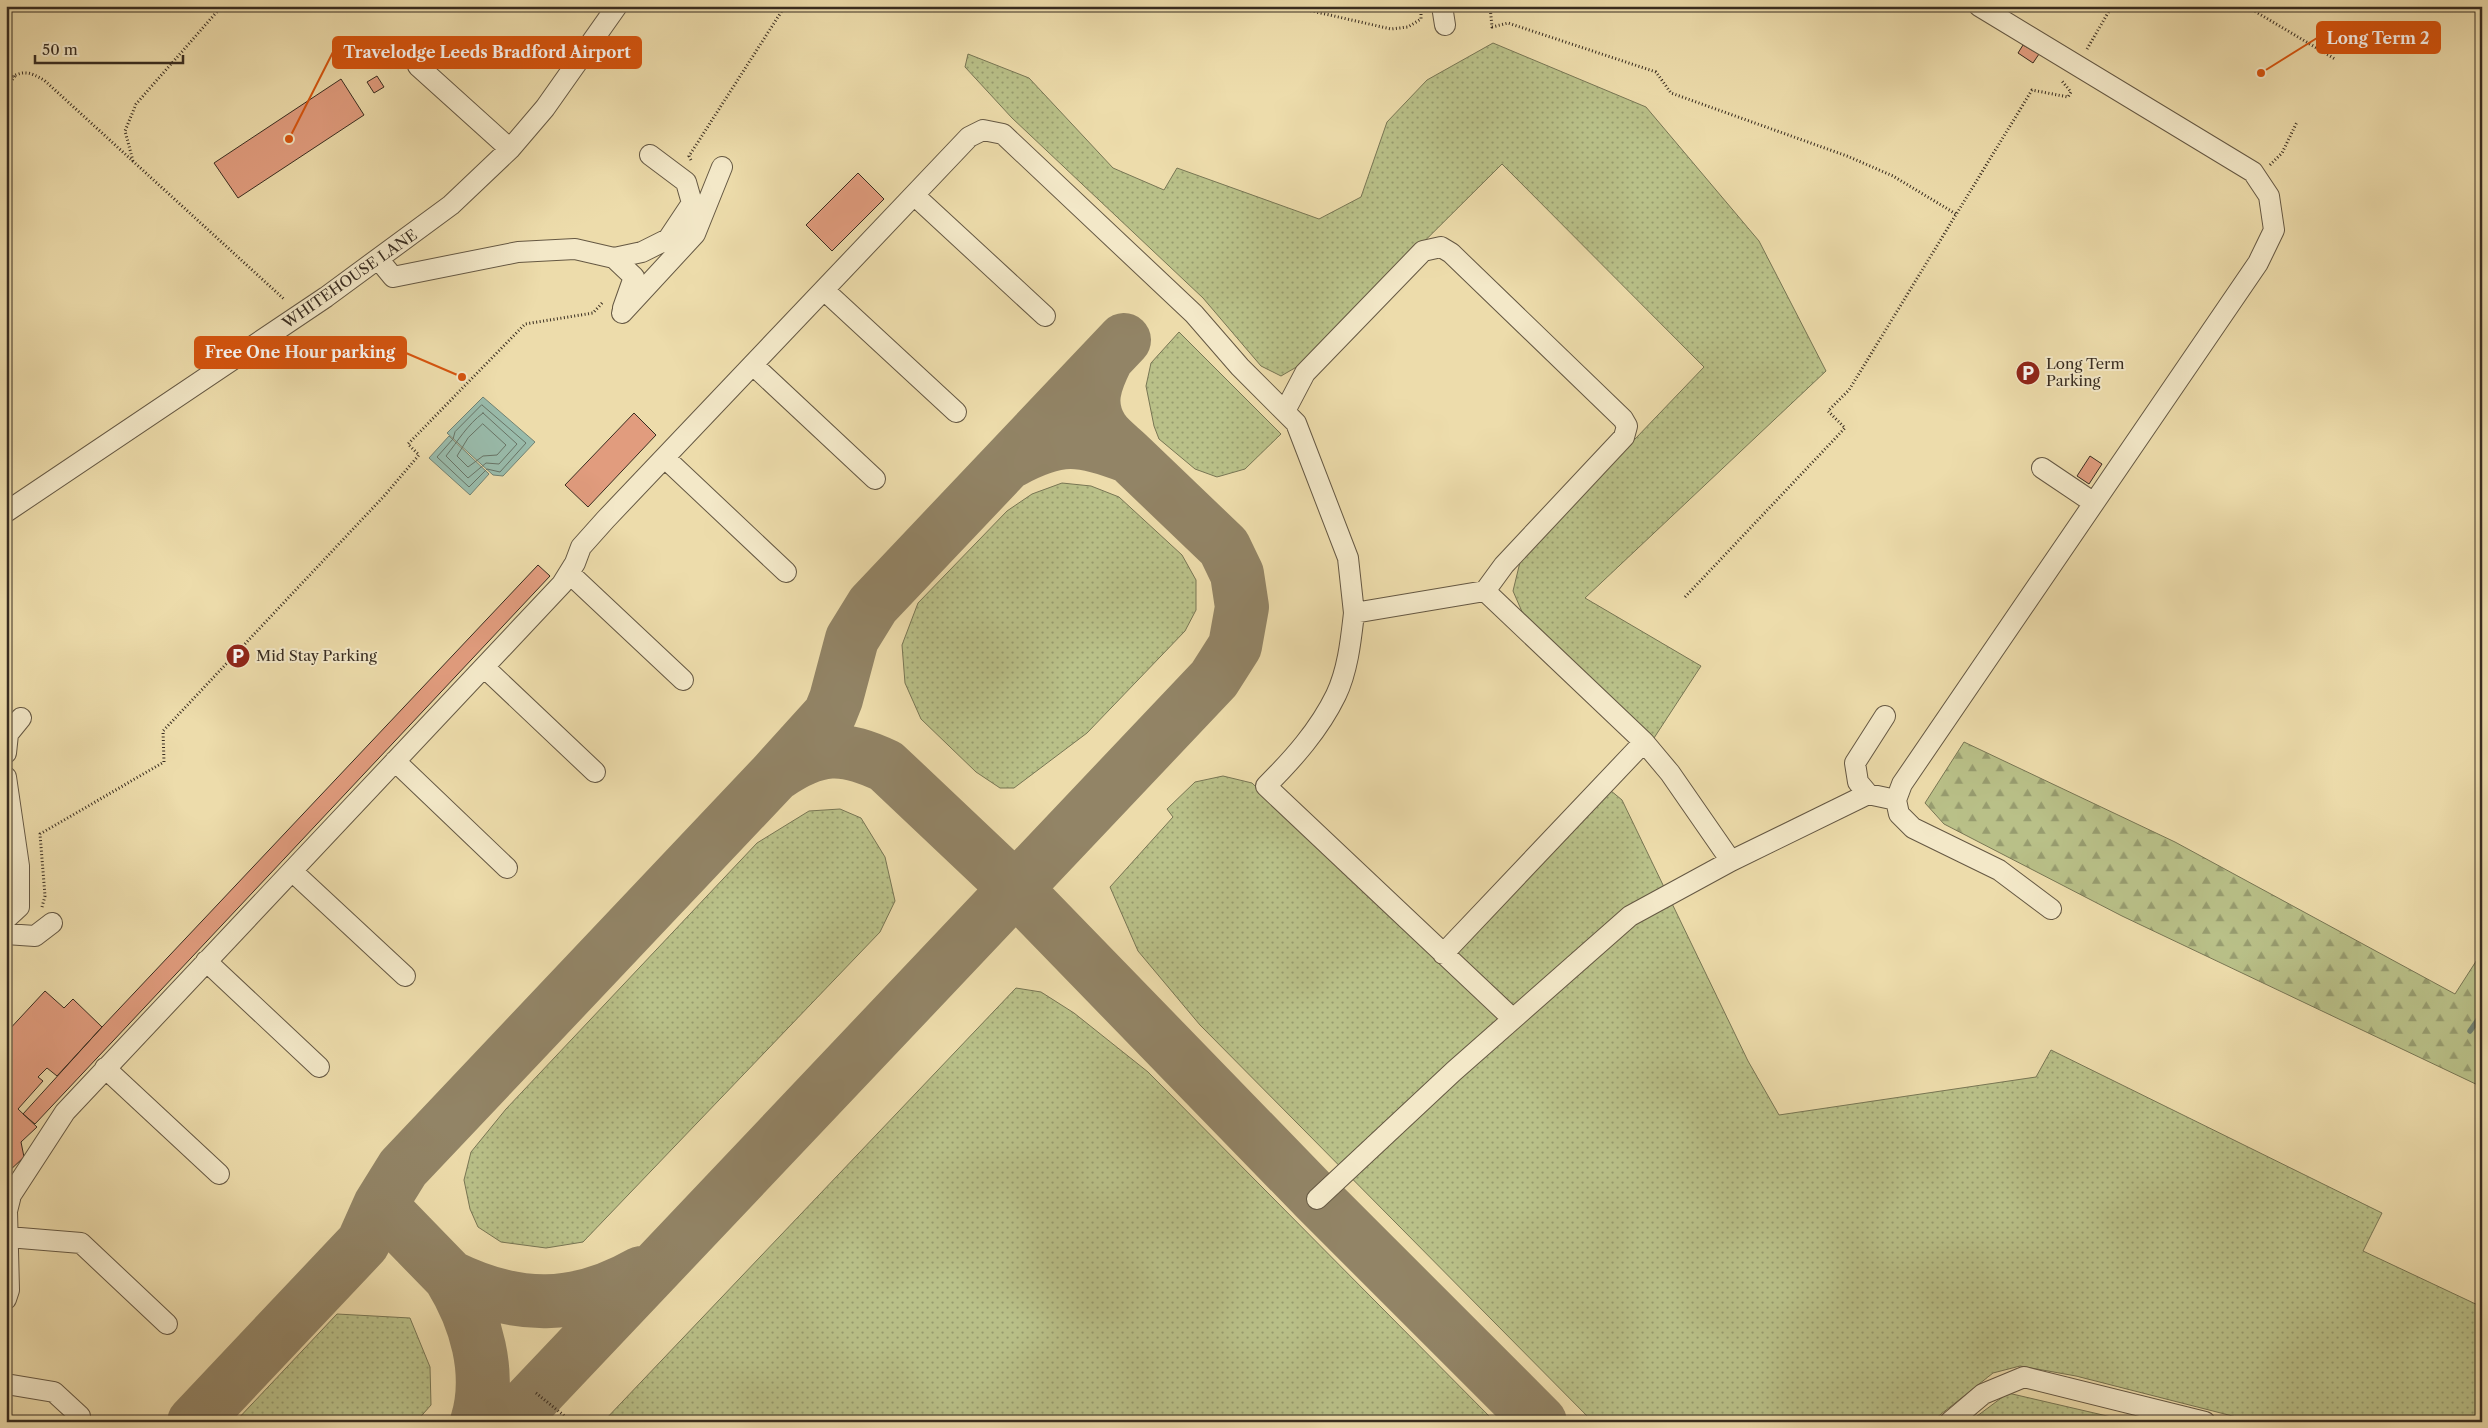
<svg xmlns="http://www.w3.org/2000/svg" width="2488" height="1428" font-family="'Libre Caslon Text',serif">
	<defs>
		<pattern id="green-dots" width="8" height="8" patternUnits="userSpaceOnUse" patternTransform="scale(1.25)"><rect width="8" height="8" fill="#b9c088"/><path d="M2 2h.1M6 6h.1" fill="none" stroke="#979c6f" stroke-width="1.8" stroke-linecap="round"/></pattern>
		<pattern id="forest-firs" width="22" height="20" patternUnits="userSpaceOnUse" patternTransform="scale(1.25)"><rect width="22" height="20" fill="#b9c088"/><path d="M5 1l3.5 6h-7zM16 11l3.5 6h-7z" fill="#979c6f"/></pattern>
	</defs>
	<rect width="100%" height="100%" fill="#eddcab"/>
	<filter id="stains"><feTurbulence type="fractalNoise" baseFrequency=".004" numOctaves="4"/><feColorMatrix values="0 0 0 0 .2 0 0 0 0 .09 0 0 0 0 .02 0 0 0 .5 -.17"/></filter>
	<radialGradient id="worn" r=".72"><stop offset=".6" stop-color="#630" stop-opacity="0"/><stop offset="1" stop-color="#630" stop-opacity=".3"/></radialGradient>
	<path fill="url(#green-dots)" stroke="#787654" d="M1493 43 1646 107 1759 241 1826 371 1585 598 1701 666 1654 738 1523 614 1513 591 1521 558 1704 367 1502 164 1300 365 1281 376 1261 366 1203 298 1012 118 965 67 968 54 1029 78 1113 168 1164 190 1177 168 1319 219 1361 197 1387 122 1427 80Z
		M1179 332 1281 434 1245 469 1217 477 1195 469 1159 439 1154 426 1146 386 1151 363Z
		M1062 483 1091 486 1119 497 1182 555 1196 580V610L1185 631 1087 733 1014 788H1000L976 772 921 719 905 683 902 645 918 603 1007 511 1032 494Z
		M1223 776 1252 783 1443 965 1610 790 1622 800 1748 1061 1779 1115 2036 1077 2051 1050 2382 1213 2363 1251 2482 1307V1422H2256L2076 1376 2020 1366 1993 1373 1931 1422H1593L1200 1025 1138 951 1110 887 1173 817 1167 809 1195 782Z
		M840 809 861 818 885 857 895 901 880 932 583 1242 546 1248 501 1242 478 1227 470 1209 464 1180 471 1152 506 1109 757 843 809 811Z
		M1016 988 1041 992 1074 1013 1148 1072 1495 1422H603Z
		M337 1314 410 1318 430 1367 431 1405 416 1422H235Z
		M2008 1393 2133 1422H1969Z"/>
	<path fill="url(#forest-firs)" stroke="#787654" d="M1964 742 2175 842 2455 994 2482 952V1087L2122 916 1944 824 1925 803Z"/>
	<path fill="#99bbab" stroke="#728273" d="M483 397 535 442 503 476 493 475 447 433Z
		M449 436 489 474 470 495 429 458Z"/>
	<g fill="none" stroke-linecap="round" stroke-linejoin="round">
		<path stroke="#687466" stroke-width="1" d="M482 405 526 443 500 472 487 469 469 487 437 457 453 439 455 432Z
			M483 413 517 444 499 464 486 463 468 478 446 456C458 441 467 425 483 413Z
			M483 424 506 445 497 455 483 456 468 467 457 456 468 438Z"/>
		<path stroke="#728273" stroke-width="5.5" d="M2470 1031 2482 1014"/>
		<path stroke="#928466" stroke-width="54" d="M1012 461C1060 435 1080 438 1130 457 1121 448 1108 439 1102 429 1086 404 1095 382 1107 358
			M778 773C818 746 843 745 886 766L1015 888 1317 1199 1540 1422
			M380 1205 450 1277
			M194 1422 363 1243 380 1205 403 1168 774 776 830 714 836 699 852 639 873 605 1124 340
			M477 1422C492 1373 476 1319 450 1277 517 1310 576 1310 641 1273
			M510 1422 1214 679 1235 646 1242 607 1237 574 1224 547 1130 457"/>
	</g>
	<path fill="#e19c7e" stroke="#382c20" d="M2023 45 2039 54 2033 63 2018 53Z
		M377 76 384 87 374 93 367 82Z
		M341 79 364 115 238 198 214 163Z
		M858 173 884 199 832 251 806 225Z
		M634 413 656 435 588 507 565 485Z
		M2090 456 2102 464 2089 484 2077 476Z
		M538 565 550 576 35 1124 23 1114 102 1027Z
		M45 991 64 1008 73 999 102 1027 57 1076 47 1068 38 1077 43 1081 18 1109 37 1127 21 1142 24 1157 6 1174V1033Z"/>
	<g fill="none" stroke-linecap="round" stroke-linejoin="round">
		<defs>
			<path id="minor" d="M1442 6 1445 25
				M1979 6 2253 172 2269 196 2274 230 2258 263 1902 784 1896 800 1899 814 1913 828 1999 870 2051 909
				M418 66 510 149
				M914 195 1045 316
				M614 258 634 277 623 308
				M379 260 393 277 518 252 575 249 614 258 642 252 668 239 692 203 686 182 650 155
				M824 290 956 412
				M622 313 695 234 722 167
				M753 365 875 479
				M1285 411 1305 373 1423 251 1441 247 1451 253 1623 419 1627 426 1624 437 1504 565 1485 591
				M665 458 786 572
				M2042 468 2094 503
				M6 512 326 297 451 205 510 149 545 108 617 6
				M569 573 683 680
				M1354 613C1351 639 1348 670 1336 695 1319 730 1293 759 1266 786L1513 1019
				M484 667 595 772
				M6 753 8 734 21 718
				M395 761 507 868
				M6 777 19 866V907L6 919
				M1868 794 1858 782 1855 763 1885 716
				M292 871 405 976
				M6 934 35 936 52 923
				M1443 954 1644 742
				M206 961 319 1067
				M105 1068 219 1174
				M1317 1199 1454 1071 1630 916 1731 861 1868 794 1896 800
				M8 1237 81 1243 167 1324
				M6 1299 9 1290 7 1211 11 1195 65 1112 562 584 575 563 581 547 606 519 969 137 983 130 1003 134 1194 314 1240 367 1296 423 1348 558 1354 613 1485 591 1644 742 1670 773 1731 861
				M6 1384 54 1392 80 1416
				M1950 1422 1983 1394 2024 1377 2205 1422"/>
		</defs>
		<use href="#minor" stroke="#655843" stroke-width="22"/>
		<path stroke="#382c20" stroke-width="3" stroke-dasharray="1 2.5" stroke-linecap="butt" d="M1290 6 1391 29 1408 27 1421 19V9
			M1490 6 1492 27 1508 23 1656 72 1671 93 1847 156 1893 176 1956 214
			M2246 6 2335 59
			M2087 49 2112 6
			M6 80C23 70 28 71 44 80L285 300
			M6 88 15 76
			M691 160 689 156 785 6
			M133 161 125 131 136 104 222 6
			M2270 165 2282 153 2297 122
			M1685 597 1845 428 1828 411 1849 390 2032 90 2068 97 2071 92 2062 81
			M42 907 45 896 40 834 164 762 163 731 385 495 419 455 408 444 525 324 593 313 603 302
			M536 1393 572 1422"/>
		<use href="#minor" stroke="#f3e8c8" stroke-width="20"/>
	</g>
	<defs>
		<symbol id="parking-disc" viewBox="-11 -11 22 22"><circle r="9.5" fill="#8f2418" stroke="#f3e8c8"/><path d="M-3.5-5.5H1a3.5 3.5 0 0 1 0 7H-1V5.5H-3.5ZM-1-3.4V-.6H.8a1.4 1.4 0 0 0 0-2.8Z" fill="#fff"/></symbol>
	</defs>
	<g fill-rule="evenodd">
		<use href="#parking-disc" x="2014" y="359" width="28" height="28"/>
		<use href="#parking-disc" x="224" y="642" width="28" height="28"/>
	</g>
	<g text-anchor="middle" stroke-width="4" stroke-linejoin="round" paint-order="stroke">
		<g font-size="15" fill="#382c20" stroke="#f3e8c8">
			<text transform="translate(350 279) rotate(-35)" y="5">WHITEHOUSE LANE</text>
		</g>
		<g font-size="15" fill="#382c20" stroke="#f3e8c8" text-anchor="start">
			<text x="2046" y="369">Long Term<tspan x="2046" dy="17">Parking</tspan></text>
			<text x="256" y="661">Mid Stay Parking</text>
		</g>
	</g>
	<path fill="none" stroke="#d6540e" stroke-width="2" d="M2261 73L2317 38M289 139L333 52M462 377L406 353"/>
	<g fill="#d6540e" stroke="#f3e8c8" stroke-width="2">
		<circle cx="2261" cy="73" r="5"/>
		<circle cx="289" cy="139" r="5"/>
		<circle cx="462" cy="377" r="5"/>
	</g>
	<g fill="#d6540e" stroke="#d6540e" stroke-width="2">
		<rect x="2317" y="22" width="123" height="31" rx="5"/>
		<rect x="333" y="37" width="308" height="31" rx="5"/>
		<rect x="195" y="337" width="211" height="31" rx="5"/>
	</g>
	<g font-size="16" text-anchor="middle" font-weight="bold" fill="#fff">
		<text x="2378" y="44">Long Term 2</text>
		<text x="487" y="58">Travelodge Leeds Bradford Airport</text>
		<text x="300" y="358">Free One Hour parking</text>
	</g>
	<rect width="2488" height="1428" fill="none" stroke="#eddcab" stroke-width="25"/>
	<rect x="8" y="8" width="2473" height="1413" fill="none" stroke="#382c20" stroke-width="2.5"/>
	<rect x="12" y="12" width="2463" height="1403" fill="none" stroke="#382c20"/>
	<path d="M35 55v8h148v-8" fill="none" stroke="#382c20" stroke-width="2.5"/>
	<text x="42" y="55" font-size="15" fill="#382c20" stroke="#f3e8c8" stroke-width="4" paint-order="stroke">50 m</text>
	<rect width="100%" height="100%" filter="url(#stains)"/>
	<rect width="100%" height="100%" fill="url(#worn)"/>
</svg>
